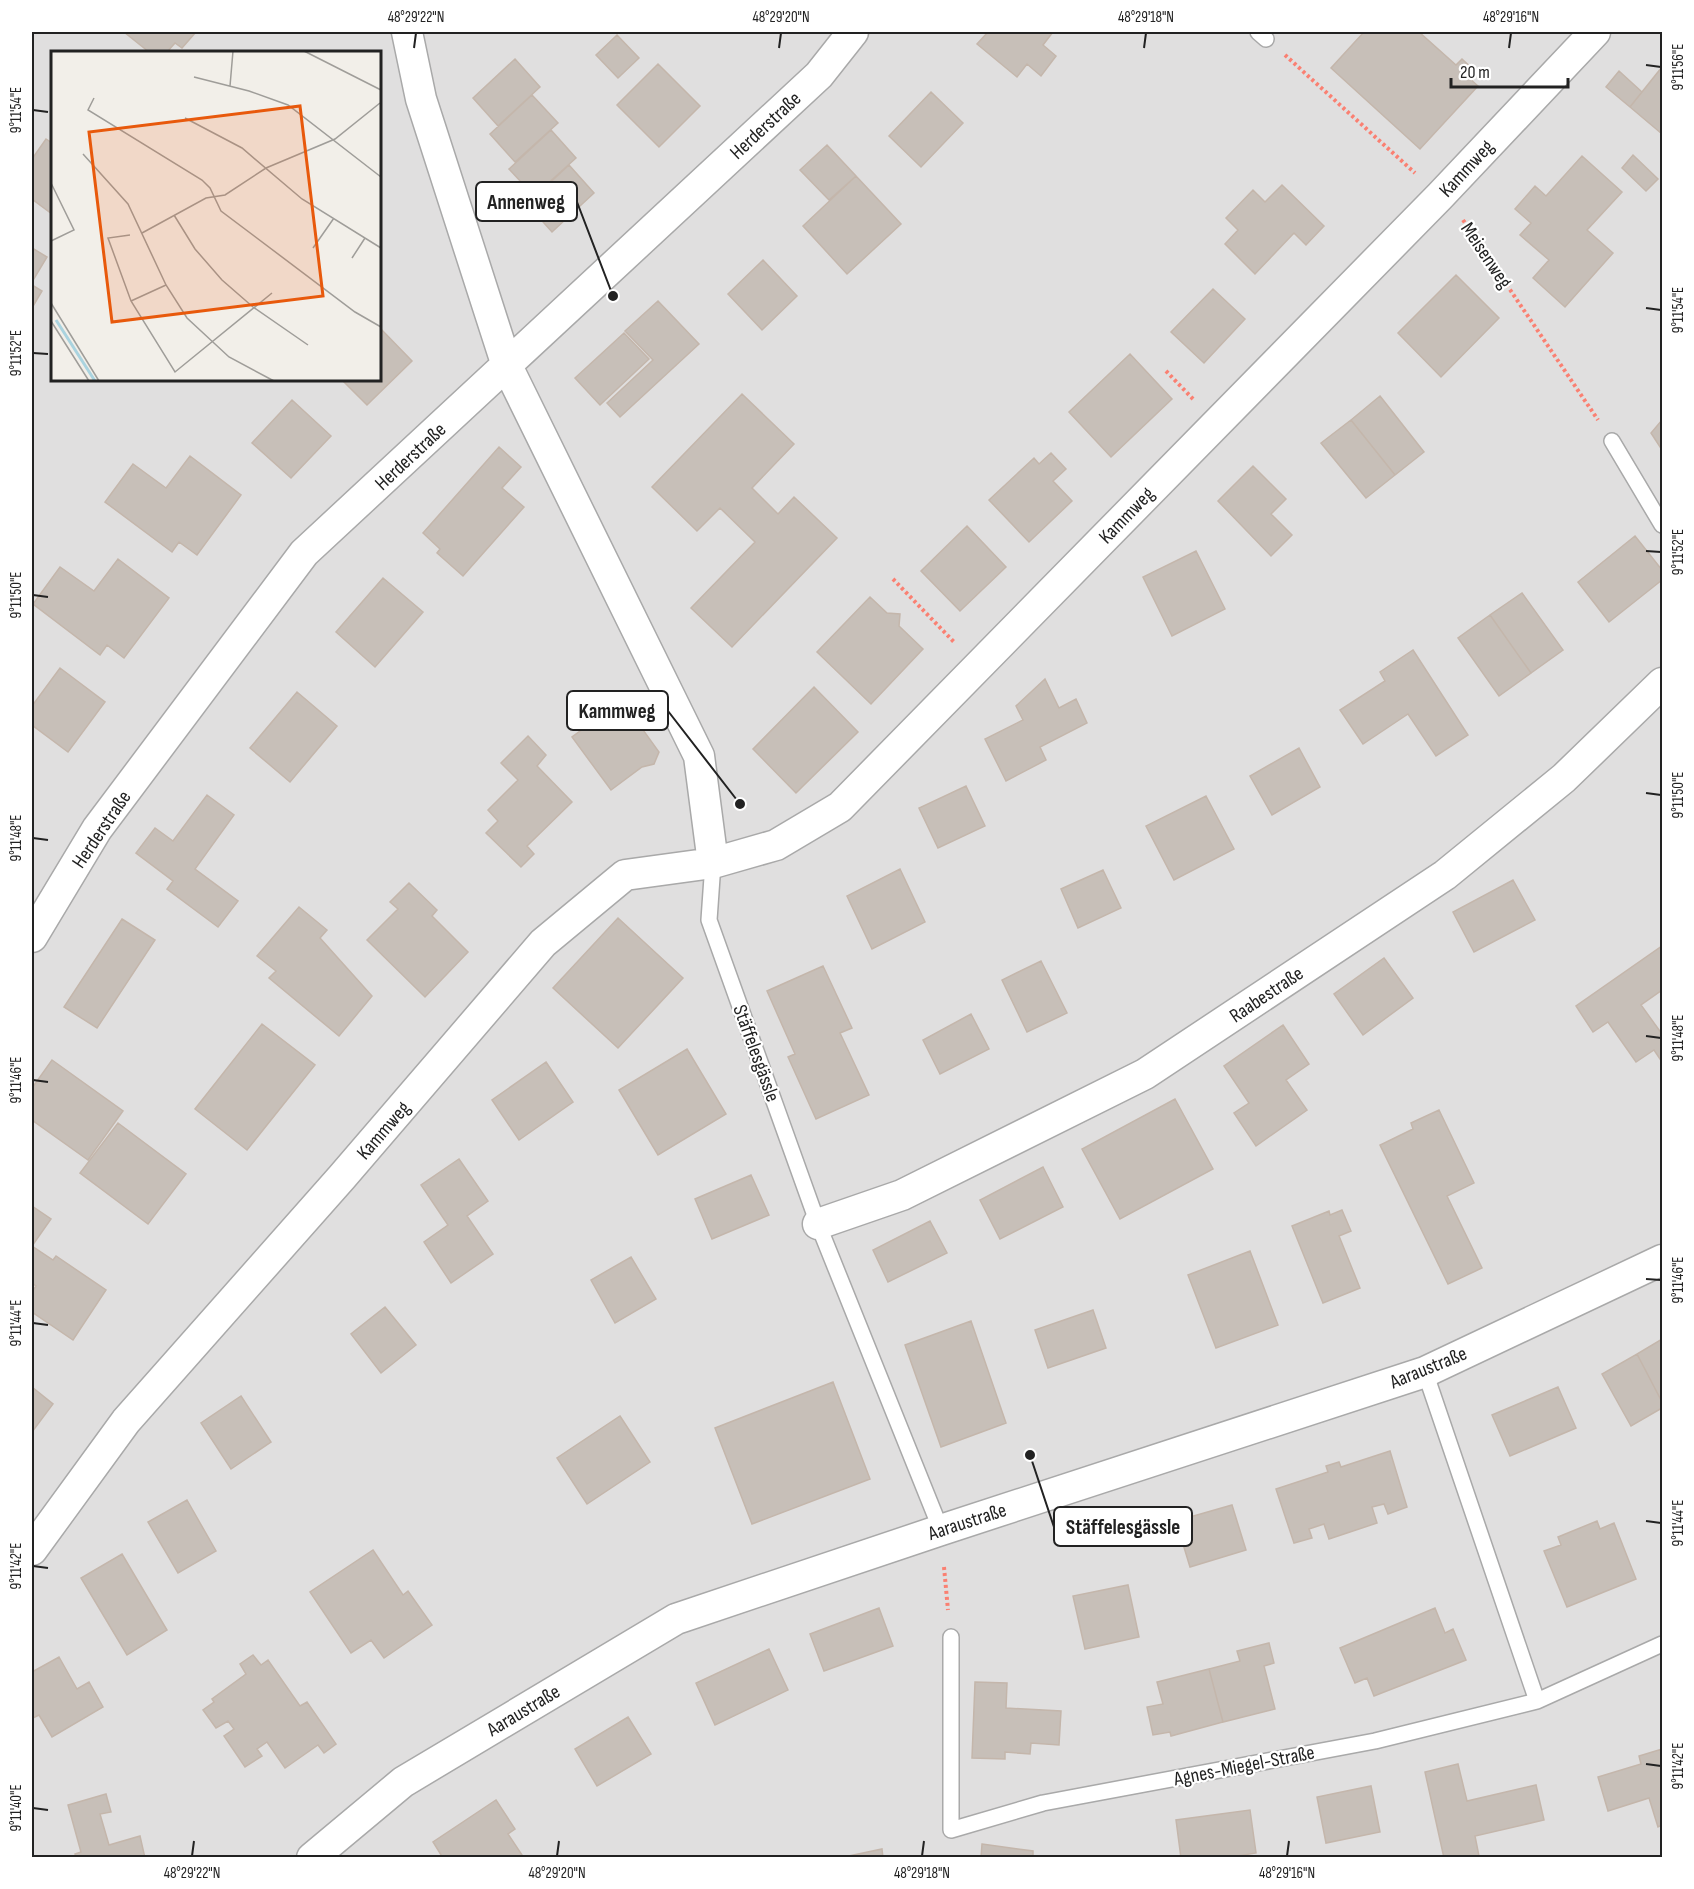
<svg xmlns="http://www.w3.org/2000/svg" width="1694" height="1889" font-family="'Sofia Sans Condensed',sans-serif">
	<rect width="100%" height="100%" fill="#f2efe9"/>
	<path fill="#e0dfdf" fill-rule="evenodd" d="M32 32H1662V1857H32ZM52 52H380V380H52Z"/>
	<path fill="#c7bfb8" stroke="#c4b6ab" stroke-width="1.5" d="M124 32H196L182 48 175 43 167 52H149Z
		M988 32H1053L1043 45 1056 56 1041 76 1027 64 1017 77 977 44Z
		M1364 32H1419L1456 65 1462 59 1475 71 1469 78 1478 86 1420 149 1331 68Z
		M617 35 639 58 618 78 596 55Z
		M515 59 540 87 498 126 473 98Z
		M658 64 700 106 659 147 617 105Z
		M1662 67V134L1630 107Z
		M1619 71 1642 92 1630 107 1606 87Z
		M931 92 963 123 921 167 889 136Z
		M532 95 558 123 515 162 490 134Z
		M551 130 576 158 534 196 509 169Z
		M46 139 52 143V214L32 199V159Z
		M827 145 856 176 829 200 800 170Z
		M1633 155 1658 179 1646 191 1622 168Z
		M1582 156 1622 192 1587 230 1613 253 1565 307 1533 278 1549 260 1520 235 1531 223 1515 209 1535 186 1546 196Z
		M569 165 594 193 552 232 527 204Z
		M856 176 901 224 847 274 803 226Z
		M1282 185 1324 226 1306 245 1294 233 1255 274 1225 244 1238 230 1226 218 1253 190 1265 202Z
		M32 248 47 257 32 282Z
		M763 260 797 296 762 330 728 294Z
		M1456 275 1499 318 1441 377 1398 333Z
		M32 285 42 291 32 308Z
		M1213 289 1245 319 1204 363 1171 332Z
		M658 301 699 344 620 417 607 403 653 360 625 331Z
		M380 328 412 361 367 405 342 380H380Z
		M624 333 649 359 600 405 575 378Z
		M1130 354 1172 399 1111 457 1069 412Z
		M742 394 794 444 752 488 778 514 794 497 837 538 732 647 691 608 755 542 720 508 697 531 652 487Z
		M1380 396 1424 452 1395 475 1351 420Z
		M292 400 331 436 291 478 252 443Z
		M1351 420 1395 475 1366 498 1321 443Z
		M1662 420V450L1651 433Z
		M499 447 521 467 502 488 524 507 463 576 437 553 440 549 423 533Z
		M1051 453 1066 469 1053 481 1072 501 1029 542 989 500 1034 458 1039 464Z
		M190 456 241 495 197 555 179 542 172 552 105 502 133 464 166 488Z
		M1253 466 1286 499 1271 514 1292 535 1271 556 1218 501Z
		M967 526 1006 567 960 611 921 571Z
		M1635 536 1662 570V580L1609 622 1578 582Z
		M1196 551 1225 609 1172 636 1143 577Z
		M118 559 169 598 124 658 107 645 100 655 33 604 60 567 94 591Z
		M383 578 423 612 375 667 336 632Z
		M1522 593 1563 650 1531 673 1490 615Z
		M870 597 887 613 900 614 899 626 923 649 871 704 817 652Z
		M1490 615 1531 673 1499 696 1458 638Z
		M1413 650 1468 735 1436 756 1408 714 1363 744 1340 710 1385 681 1380 672Z
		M60 668 105 702 68 752 32 725V706Z
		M1045 679 1059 708 1076 699 1087 723 1040 747 1046 760 1006 781 985 739 1023 720 1016 706Z
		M814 687 858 732 796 793 753 749Z
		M297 692 337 726 290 782 250 748Z
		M631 694 647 716 638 723 659 752 654 764 642 767 611 790 572 737Z
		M528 736 546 755 537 766 572 802 527 846 534 854 521 867 486 833 498 821 488 810 518 780 501 763Z
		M1299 748 1320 787 1272 815 1250 776Z
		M966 786 985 826 938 848 919 808Z
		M207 795 234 815 195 869 238 901 218 927 167 889 173 881 136 853 155 828 173 841Z
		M1206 796 1234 849 1174 880 1146 826Z
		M900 869 925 922 872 949 847 896Z
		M1103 870 1121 908 1078 928 1061 889Z
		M1513 880 1535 920 1474 952 1453 912Z
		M409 883 437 910 432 916 468 952 425 997 367 940 398 909 390 902Z
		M299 907 327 930 320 938 372 996 339 1036 269 978 276 971 257 956Z
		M618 918 683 978 618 1048 553 988Z
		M122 919 155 940 97 1028 64 1007Z
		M1662 946V990L1641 1005 1662 1034V1062L1654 1050 1636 1062 1608 1022 1593 1032 1576 1006Z
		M1384 958 1413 998 1363 1035 1334 994Z
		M1041 961 1067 1013 1027 1032 1002 980Z
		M823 966 852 1028 840 1033 869 1095 816 1119 788 1057 795 1054 767 991Z
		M971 1014 989 1049 940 1074 923 1040Z
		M262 1024 315 1065 247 1150 195 1109Z
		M1283 1025 1309 1064 1286 1080 1307 1110 1256 1146 1234 1113 1249 1103 1224 1066Z
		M687 1049 726 1114 658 1155 619 1090Z
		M52 1060 123 1111 88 1160 32 1120V1088Z
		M546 1062 573 1102 519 1140 492 1100Z
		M1175 1099 1213 1169 1120 1219 1082 1149Z
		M1439 1110 1474 1183 1447 1196 1482 1268 1448 1284 1380 1145 1413 1129 1411 1123Z
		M118 1123 186 1174 148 1224 80 1173Z
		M459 1159 488 1201 467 1216 493 1254 451 1283 424 1242 448 1225 421 1185Z
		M1043 1167 1063 1207 1000 1239 980 1200Z
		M751 1175 769 1215 712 1239 695 1199Z
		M32 1206 51 1219 32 1246 53 1260 56 1256 106 1290 73 1340 32 1312V1292L36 1286 32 1283Z
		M1342 1210 1351 1231 1339 1236 1360 1288 1323 1303 1292 1226 1329 1211 1330 1215Z
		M930 1221 947 1253 888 1282 873 1250Z
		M1250 1251 1278 1325 1216 1348 1188 1275Z
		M631 1257 656 1299 615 1323 591 1280Z
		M385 1307 416 1345 381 1373 351 1334Z
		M1093 1310 1106 1348 1048 1368 1035 1330Z
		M971 1321 1006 1423 941 1447 905 1345Z
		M1662 1339V1402L1637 1354Z
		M1637 1354 1662 1402V1408L1631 1426 1602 1374Z
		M833 1382 870 1479 752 1524 715 1428Z
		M32 1387 53 1404 32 1432Z
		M1558 1387 1576 1428 1510 1456 1492 1415Z
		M241 1396 271 1442 231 1469 201 1423Z
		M620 1416 650 1462 587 1504 557 1458Z
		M1390 1451 1407 1507 1388 1514 1384 1504 1372 1507 1377 1523 1329 1539 1324 1524 1309 1529 1312 1538 1294 1543 1276 1489 1328 1472 1326 1466 1339 1462 1341 1467Z
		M187 1500 216 1551 178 1573 148 1522Z
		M1232 1505 1246 1550 1190 1567 1176 1521Z
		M1597 1521 1600 1529 1614 1523 1636 1579 1567 1607 1544 1551 1561 1545 1558 1537Z
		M373 1550 403 1595 408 1591 432 1625 384 1658 371 1640 351 1653 310 1592Z
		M122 1554 167 1630 127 1655 81 1578Z
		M1128 1585 1139 1637 1085 1649 1073 1596Z
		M879 1608 893 1646 824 1671 810 1634Z
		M1435 1608 1445 1633 1453 1629 1466 1660 1374 1696 1367 1678 1355 1683 1340 1648Z
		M1269 1643 1274 1663 1264 1666 1275 1709 1223 1722 1209 1669 1240 1661 1237 1651Z
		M769 1649 788 1690 715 1725 696 1683Z
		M253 1655 261 1665 268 1660 300 1706 307 1702 336 1744 324 1753 318 1745 285 1768 267 1742 257 1749 262 1756 245 1767 224 1736 234 1729 228 1721 216 1728 203 1710 214 1702 212 1699 246 1674 240 1664Z
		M59 1657 77 1689 89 1682 103 1707 52 1737 39 1715 33 1718 32 1716V1672Z
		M1209 1669 1223 1722 1171 1736 1170 1732 1153 1735 1147 1707 1163 1704 1157 1682Z
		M975 1682 1007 1683 1006 1708 1061 1711 1059 1745 1031 1743 1030 1754 1005 1752V1759L972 1758Z
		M628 1717 651 1754 597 1786 575 1749Z
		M1662 1749V1825L1658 1827 1649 1798 1608 1811 1598 1777 1641 1764 1639 1756Z
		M1458 1764 1467 1801 1536 1785 1544 1820 1475 1836 1479 1856 1444 1858 1425 1772Z
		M1371 1786 1380 1832 1326 1843 1317 1797Z
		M106 1794 111 1812 100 1814 109 1845 140 1836 145 1858H76L75 1854 81 1852 68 1805Z
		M496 1800 515 1829 508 1834 524 1858H443L433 1842Z
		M1250 1810 1256 1853 1226 1858H1181L1176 1820Z
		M982 1844 1033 1851V1858H981Z
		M882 1849 883 1858 844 1857Z"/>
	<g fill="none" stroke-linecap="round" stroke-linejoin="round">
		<defs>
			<path id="service" d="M1258 32 1266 39
				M1612 441 1662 525
				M713 863 709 920 818 1224 941 1530
				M1425 1372 1537 1701
				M951 1637V1830L1043 1803 1375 1741 1537 1701 1662 1644"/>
			<path id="minor" d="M407 32 421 99 507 366 699 756 713 863
				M32 937 97 829 304 553 819 75 853 32
				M818 1224 902 1195 1145 1074 1445 875 1564 778 1662 683
				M32 1550 126 1421 342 1177 543 943 625 875 713 863 776 845 840 807 1440 196 1595 32
				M312 1858 403 1782 676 1619 941 1530 1425 1372 1662 1260"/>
		</defs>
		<use href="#service" stroke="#a9a9a9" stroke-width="18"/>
		<use href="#minor" stroke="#a9a9a9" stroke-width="33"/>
		<path stroke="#fa8072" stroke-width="4" stroke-dasharray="3 3" stroke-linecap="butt" d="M1285 55 1415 173
			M1463 220 1598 420
			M1166 371 1193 399
			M893 579 954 642
			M944 1567 948 1610"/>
		<use href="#service" stroke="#fff" stroke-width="15"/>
		<use href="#minor" stroke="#fff" stroke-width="30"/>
	</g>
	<path fill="none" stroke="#222" stroke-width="2" d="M414 48 416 33M779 48 781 33M1144 48 1146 33M1509 48 1511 33M1646 65 1661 67M33 110 48 112M1646 308 1661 310M33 353 48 354M1646 551 1661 552M33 595 48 597M1646 793 1661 795M33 838 48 840M1646 1036 1661 1038M33 1080 48 1082M1646 1279 1661 1280M33 1323 48 1325M1646 1521 1661 1523M33 1566 48 1568M1646 1764 1661 1766M33 1808 48 1810M192 1856 194 1841M557 1856 559 1841M922 1856 924 1841M1287 1856 1289 1841"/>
	<g text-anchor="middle" stroke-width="4.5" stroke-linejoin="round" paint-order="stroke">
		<g font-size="20" fill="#222" stroke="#fff">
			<text transform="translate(765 125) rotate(-43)" y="7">Herderstraße</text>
			<text transform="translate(1466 168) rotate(-47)" y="7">Kammweg</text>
			<text transform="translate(1487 255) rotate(56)" y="7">Meisenweg</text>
			<text transform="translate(410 456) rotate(-43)" y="7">Herderstraße</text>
			<text transform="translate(1126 515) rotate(-46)" y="7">Kammweg</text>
			<text transform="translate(101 829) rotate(-56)" y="7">Herderstraße</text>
			<text transform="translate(1266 994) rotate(-34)" y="7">Raabestraße</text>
			<text transform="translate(757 1053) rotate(70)" y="7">Stäffelesgässle</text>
			<text transform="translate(383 1130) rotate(-49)" y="7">Kammweg</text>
			<text transform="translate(1428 1367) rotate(-22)" y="7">Aaraustraße</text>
			<text transform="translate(967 1521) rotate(-18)" y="7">Aaraustraße</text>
			<text transform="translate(523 1710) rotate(-31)" y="7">Aaraustraße</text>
			<text transform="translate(1244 1765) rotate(-11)" y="7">Agnes-Miegel-Straße</text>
		</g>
	</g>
	<g transform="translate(51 51)">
		<rect width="330" height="330" fill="#f2efe9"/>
		<path fill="none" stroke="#aad3df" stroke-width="3" d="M5 269 44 330"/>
		<path fill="none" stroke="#9f9d99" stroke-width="1.5" d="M253 0 330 39M143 26 198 40 237 54 330 126M179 35 182 0M330 39V73M43 47 37 59 151 129 159 137 170 160 304 261 330 276M134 67 191 97 251 148 330 197M32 103 77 153 115 234 136 267 178 306 223 330M0 132 23 179 0 190M123 164 144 198 171 229 202 256 257 294M91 182 155 147 174 144 215 117 284 88 329 52M79 184 57 187 80 250 124 321 221 242M262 197 283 167M301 207 314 187M80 250 115 234M0 252 48 330M0 270 38 330"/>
		<path fill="#e8590c" fill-opacity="0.15" stroke="#e8590c" stroke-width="3" d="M249 55 272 245 61 271 38 81Z"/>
		<rect width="330" height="330" fill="none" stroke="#222" stroke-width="3"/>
	</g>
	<path fill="none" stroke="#222" stroke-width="2" d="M613 296L577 202M740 804L668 711M1030 1455L1054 1527"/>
	<g fill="#222" stroke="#fff" stroke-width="2">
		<circle cx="613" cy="296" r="6"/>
		<circle cx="740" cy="804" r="6"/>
		<circle cx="1030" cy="1455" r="6"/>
	</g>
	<g fill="#fff" stroke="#222" stroke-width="2">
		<rect x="476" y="182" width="101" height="39" rx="6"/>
		<rect x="567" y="691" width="101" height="39" rx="6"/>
		<rect x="1054" y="1507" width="138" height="39" rx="6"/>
	</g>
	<g font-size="21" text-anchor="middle" font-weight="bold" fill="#222">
		<text x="526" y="209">Annenweg</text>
		<text x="617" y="718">Kammweg</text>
		<text x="1123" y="1534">Stäffelesgässle</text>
	</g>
	<rect width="1694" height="1889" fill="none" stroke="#ffffff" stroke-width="66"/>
	<path d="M1451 78v9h117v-9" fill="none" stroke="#222222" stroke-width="3"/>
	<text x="1460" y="78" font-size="18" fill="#222222" stroke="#ffffff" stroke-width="4.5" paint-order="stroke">20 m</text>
	<rect x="33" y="33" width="1628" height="1823" fill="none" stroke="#222" stroke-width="2"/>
	<g font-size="15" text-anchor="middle" fill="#222">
		<text x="416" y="22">48°29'22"N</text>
		<text x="781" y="22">48°29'20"N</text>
		<text x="1146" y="22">48°29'18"N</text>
		<text x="1511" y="22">48°29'16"N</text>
		<text transform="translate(1678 67) rotate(-90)" y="5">9°11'56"E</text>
		<text transform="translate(16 110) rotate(-90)" y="5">9°11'54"E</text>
		<text transform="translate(1678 310) rotate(-90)" y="5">9°11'54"E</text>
		<text transform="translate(16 353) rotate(-90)" y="5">9°11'52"E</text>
		<text transform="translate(1678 552) rotate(-90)" y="5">9°11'52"E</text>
		<text transform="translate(16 595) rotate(-90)" y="5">9°11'50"E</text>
		<text transform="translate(1678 795) rotate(-90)" y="5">9°11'50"E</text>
		<text transform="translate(16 838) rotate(-90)" y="5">9°11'48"E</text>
		<text transform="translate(1678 1038) rotate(-90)" y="5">9°11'48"E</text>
		<text transform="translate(16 1080) rotate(-90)" y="5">9°11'46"E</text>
		<text transform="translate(1678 1280) rotate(-90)" y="5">9°11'46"E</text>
		<text transform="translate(16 1323) rotate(-90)" y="5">9°11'44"E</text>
		<text transform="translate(1678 1523) rotate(-90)" y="5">9°11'44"E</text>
		<text transform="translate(16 1566) rotate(-90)" y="5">9°11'42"E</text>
		<text transform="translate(1678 1766) rotate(-90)" y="5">9°11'42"E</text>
		<text transform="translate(16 1808) rotate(-90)" y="5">9°11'40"E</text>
		<text x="192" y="1878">48°29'22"N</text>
		<text x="557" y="1878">48°29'20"N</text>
		<text x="922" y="1878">48°29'18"N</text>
		<text x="1287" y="1878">48°29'16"N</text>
	</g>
</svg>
